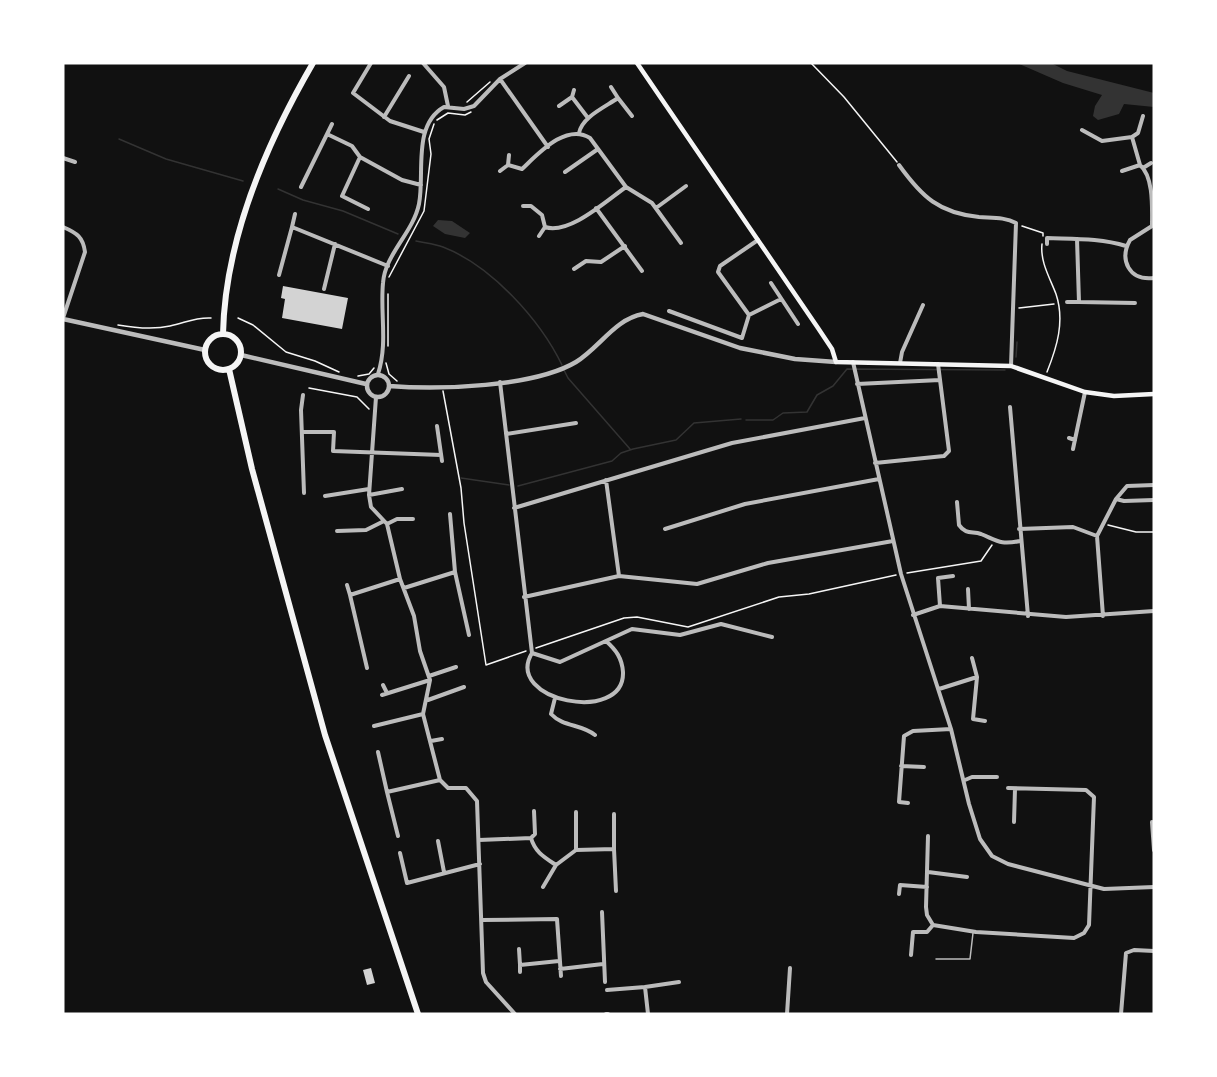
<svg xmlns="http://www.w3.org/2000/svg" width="1217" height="1077" font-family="Cabin,sans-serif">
	<rect width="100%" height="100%" fill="#111"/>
	<path fill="#333" d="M1017 63H1051L1067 71 1154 93V107L1124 104 1119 114 1098 120 1093 116 1095 106 1102 95 1063 83Z
		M438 220 452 221 470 233 465 238 445 234 433 226Z"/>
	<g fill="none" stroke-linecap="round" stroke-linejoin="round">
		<path stroke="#333" stroke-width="1.5" d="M119 139 166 159 243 181
			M278 189 303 200 343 211 398 234
			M416 241C425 243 435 244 443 247 492 266 540 320 562 365
			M1016 357 1017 342
			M564 370 568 378 630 449
			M746 420H773L783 413 807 412 817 395 833 386 847 369 1005 370
			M461 478 509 485
			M518 486 612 461 621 453 633 449 676 440 694 423 741 419"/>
	</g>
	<path fill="#d3d3d3" d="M283 286 348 298 342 329 282 318 285 299 281 298Z
		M371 968 375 983 367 985 363 970Z"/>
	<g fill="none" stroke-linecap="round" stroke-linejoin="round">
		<path stroke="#f5f5f5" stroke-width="1.5" d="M811 63 844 97 897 162
			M467 102 490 82
			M437 120 448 113 465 115 471 112
			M1022 226 1043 233V236
			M1042 244C1040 262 1050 278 1056 294 1065 321 1057 347 1047 372
			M389 277 424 211 431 154 429 139 434 124
			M388 294V346
			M1019 308 1054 304
			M238 318 253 325 286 352 315 361 339 372
			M118 325C135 328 153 330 170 326 185 323 195 317 211 318
			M386 363 389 374 397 381
			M358 376 369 374 374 368
			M309 388 357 397 369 409
			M443 391 461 488 464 523 486 665 526 651
			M1108 525 1136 532H1154
			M907 573 981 561 992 545
			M536 648 624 618 637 617 688 627 779 597 809 594 896 575"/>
		<path stroke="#bcbcbc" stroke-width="1.5" d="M936 959H970L973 933"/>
		<path stroke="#bcbcbc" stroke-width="4" d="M371 63 353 93 390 121 424 132
			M423 63 444 87 448 106
			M500 79 548 147
			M572 97 574 90
			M618 98 632 116
			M559 106 572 97 588 118
			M384 117 409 76
			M1082 130 1102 141 1132 137 1140 165C1154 177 1152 209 1152 226
			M579 133C582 117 605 107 618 98L611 87
			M327 134 352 146 360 157 402 180 421 185
			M1132 137 1138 133 1143 116
			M360 157 342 196 368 209
			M63 158 75 162
			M508 165 522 169C539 153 566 123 590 138L626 187 652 203 681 243
			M899 165C922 197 939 213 979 217 992 218 1005 217 1016 223L1011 366
			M1143 168 1151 163
			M500 171 508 165 509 155
			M1122 171 1140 165
			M565 172 598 149
			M301 187 332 124
			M523 206H531L542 215 545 227 539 236
			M596 208 642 271
			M656 208 686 186
			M1152 226 1130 240C1119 260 1129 281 1154 278
			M63 227C77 233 83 237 85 252L63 318
			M292 227 295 214
			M545 227C569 235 606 201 626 187
			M758 240 720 266 718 272 749 315 781 299
			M1047 244V238C1074 239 1101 238 1126 246
			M574 269 586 261 601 262 625 246
			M279 275 292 227 388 266
			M771 283 798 324
			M324 289 335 244
			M1067 302H1079L1077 239
			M1079 302 1135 303
			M669 311 742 338 749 315
			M853 362 901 574 951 729 969 804 980 839 992 856 1008 864 1104 889 1154 887
			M900 363 902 352 923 305
			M378 374C388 343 380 314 383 283 385 254 413 233 419 204 425 174 412 125 444 107L464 109 474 106 500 79 525 63
			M500 382 532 653
			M857 384 940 380
			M303 395 301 410 304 493
			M376 397 369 495 371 507 387 524 400 579 414 616 420 651 430 680 423 714 440 780 448 788H466L477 801 483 973 486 982 515 1014
			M1010 407 1028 616
			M437 426 442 461
			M302 432H334L333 451 441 455
			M506 434 576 423
			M1069 438 1075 440
			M1073 449 1085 392
			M875 463 944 456 949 451 938 364
			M606 480 619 576
			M1154 485 1127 486 1116 499 1124 501 1154 500
			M369 495 402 489
			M325 496 369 489
			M957 502 959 525C966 535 972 531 981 534 998 541 1000 545 1020 541
			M514 508 732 443 865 418
			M450 514 455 572
			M387 524 397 519H413
			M665 529 745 504 879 479
			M1019 529 1073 527 1097 536
			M337 531 366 530 384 521
			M347 585 350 595
			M404 588 455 572 469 635
			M968 589 969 609
			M524 597 619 576 697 584 768 563 893 541
			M940 606 938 578 953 576
			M913 615 940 606 1066 617 1154 611
			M1103 616 1097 536 1116 499
			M606 641C616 650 622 658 623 672 625 725 503 701 532 653L560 662 632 629 680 635 721 624 772 637
			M972 658 977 677 973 719 985 721
			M367 668 350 595 400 579
			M429 676 456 667
			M383 685 387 693
			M939 689 977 677
			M382 695 430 680
			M555 698 551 714C563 727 582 724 595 735
			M428 700 464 687
			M374 726 423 714
			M431 741 442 739
			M378 752 387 792 440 780
			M901 766 924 767
			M965 780 972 777H997
			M387 792 398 836
			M908 803 899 802 904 736 913 731 951 729
			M576 812V850
			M1014 822 1015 789
			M1152 822 1154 850
			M928 836 926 907 927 915 933 925 976 932 1074 938 1084 933 1089 925 1094 797 1086 790 1008 788
			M531 838 535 834 534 811
			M479 840 531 838C535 852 544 857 556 865L576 850 614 849 616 891
			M438 841 444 872
			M614 849V814
			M400 853 407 883 480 864
			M928 872 967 877
			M543 887 556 865
			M899 894 900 885 927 887
			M602 912 605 982
			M482 920 557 919 561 976
			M519 949 520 965
			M911 955 913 932H927L933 925
			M560 969 603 964
			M520 972V965L559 961
			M607 990 645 987
			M606 1014H608
			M648 1014 645 987 679 982
			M787 1014 790 968
			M1121 1014 1126 953 1134 950 1154 951"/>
		<path stroke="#bcbcbc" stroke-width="4.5" d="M63 319 205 350
			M241 355 366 384
			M367 386a11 11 0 1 1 22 0a11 11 0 1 1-22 0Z
			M389 386C439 390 534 387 576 362 600 347 615 319 643 314L740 348 795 359 836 362"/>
		<path stroke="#f5f5f5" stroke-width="4.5" d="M637 63 818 328 832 349 836 362 1011 366 1085 392 1114 396 1154 394"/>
		<path stroke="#f5f5f5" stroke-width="6" d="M205 352a18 18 0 1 1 36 0a18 18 0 1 1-36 0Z
			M223 334C225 239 266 144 313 63
			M229 369 252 469 325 735 418 1014"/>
	</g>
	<rect width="1217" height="1077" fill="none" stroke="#ffffff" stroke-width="129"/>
</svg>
